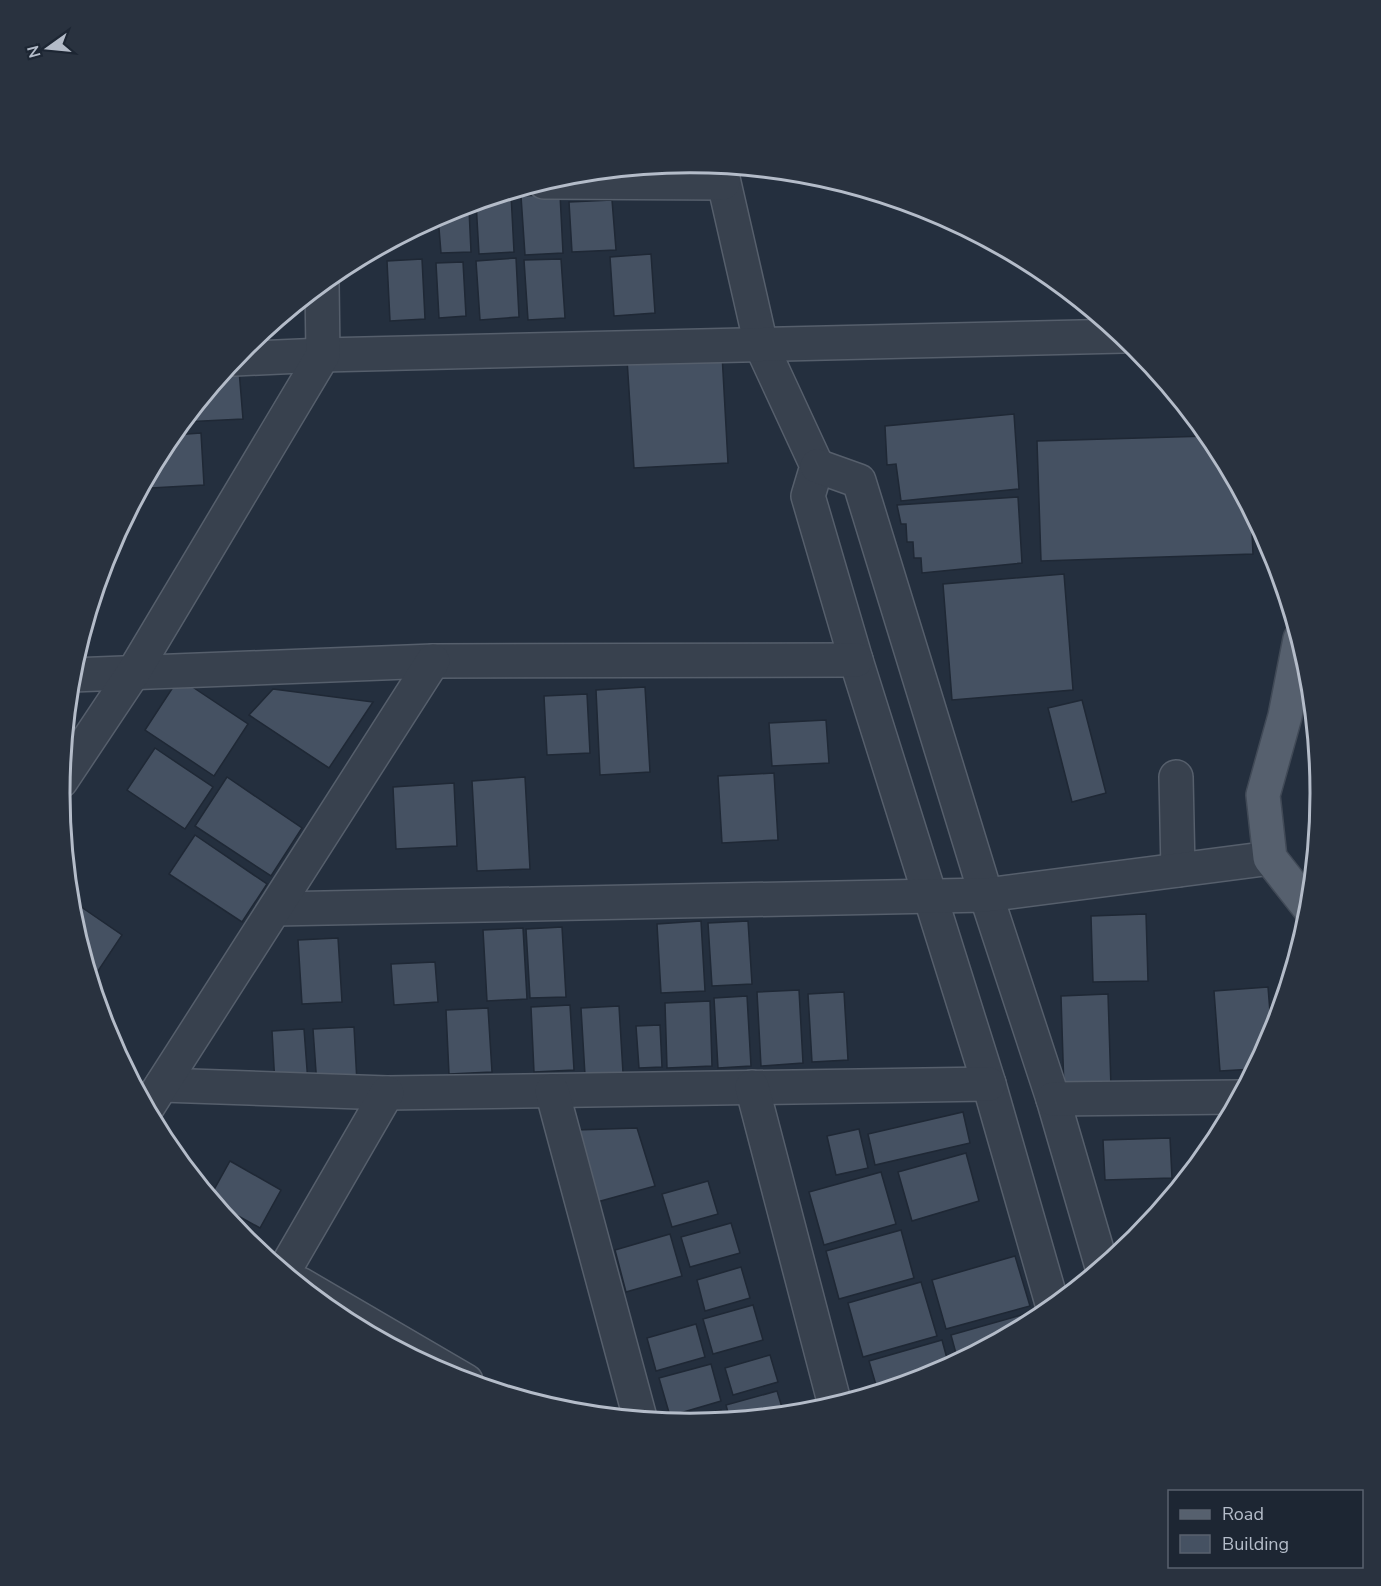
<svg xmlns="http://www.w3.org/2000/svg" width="1381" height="1586" viewBox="0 0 1381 1586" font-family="'Nunito Sans',sans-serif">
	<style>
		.building { fill: #455162; stroke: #1f2835; stroke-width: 1.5 }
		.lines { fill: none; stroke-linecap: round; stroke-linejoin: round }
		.minor-casing { stroke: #565f6c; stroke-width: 36 }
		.major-casing { stroke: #414a57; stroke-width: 36 }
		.minor { stroke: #38414e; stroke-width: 33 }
		.major { stroke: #56606e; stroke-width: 33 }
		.rim { fill: none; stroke: #b4bcc9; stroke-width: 3 }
	</style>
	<rect width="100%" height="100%" fill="#242f3e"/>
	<g class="building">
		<polygon points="502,194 511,194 514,252 479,254 476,202"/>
		<polygon points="560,194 563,253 525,255 521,196"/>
		<polygon points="612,200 616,250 572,252 569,202"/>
		<polygon points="469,209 471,252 441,253 438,216 450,210"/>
		<polygon points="651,254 655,313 614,316 610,257"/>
		<polygon points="516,258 519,317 480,320 476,261"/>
		<polygon points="422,259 425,319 390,321 387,261"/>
		<polygon points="561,259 565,318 528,320 524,260"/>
		<polygon points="463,262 466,316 439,318 436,263"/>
		<polygon points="722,354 728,463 634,468 627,359"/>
		<polygon points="239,370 243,419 183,422 226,371"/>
		<polygon points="1014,414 1019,489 901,501 896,464 887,465 885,426"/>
		<polygon points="201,433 204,485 151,488 150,473 173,435"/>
		<polygon points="1209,436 1215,443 1251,511 1253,554 1041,561 1037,441"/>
		<polygon points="1018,497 1022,563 922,573 921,558 914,558 913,542 907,542 906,524 901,524 897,505"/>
		<polygon points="1064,574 1073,690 952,700 943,584"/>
		<polygon points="179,678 248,724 214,776 145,730"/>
		<polygon points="645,687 650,772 600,775 596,690"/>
		<polygon points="273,689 373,702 329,768 249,715"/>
		<polygon points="587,694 590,753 547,755 544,696"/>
		<polygon points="1082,700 1106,793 1072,802 1048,708"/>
		<polygon points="826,720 829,763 772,766 769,723"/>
		<polygon points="155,748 213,787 185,829 127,790"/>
		<polygon points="774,773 778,840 722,843 718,776"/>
		<polygon points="227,777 302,828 271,876 195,826"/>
		<polygon points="525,777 530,869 477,871 472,781"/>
		<polygon points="454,783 457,846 396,849 393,787"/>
		<polygon points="195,835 267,884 242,922 169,874"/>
		<polygon points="71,900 122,935 94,977 90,974 72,916"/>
		<polygon points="1146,914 1148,981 1093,982 1091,916"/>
		<polygon points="701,921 705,991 661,993 657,924"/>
		<polygon points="748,921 752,984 712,986 708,923"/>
		<polygon points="562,927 566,997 530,998 526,929"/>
		<polygon points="523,928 527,999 487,1001 483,930"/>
		<polygon points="338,938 342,1002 302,1004 298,940"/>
		<polygon points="435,962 438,1002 394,1005 391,964"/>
		<polygon points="1268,987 1272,1037 1254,1069 1220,1071 1214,991"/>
		<polygon points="799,990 803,1063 761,1066 757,992"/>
		<polygon points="844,992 848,1060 812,1062 808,994"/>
		<polygon points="1108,994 1111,1088 1064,1090 1061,996"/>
		<polygon points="747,996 751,1066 718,1068 714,998"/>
		<polygon points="710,1001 712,1066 667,1068 665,1003"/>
		<polygon points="570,1005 574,1070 534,1072 531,1007"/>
		<polygon points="619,1006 623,1073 585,1075 581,1008"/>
		<polygon points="488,1008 492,1072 449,1074 446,1010"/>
		<polygon points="660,1025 662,1067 639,1068 636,1026"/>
		<polygon points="354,1027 357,1083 317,1086 313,1029"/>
		<polygon points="304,1029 308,1083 275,1085 272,1031"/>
		<polygon points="963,1112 970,1143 875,1165 868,1134"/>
		<polygon points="637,1128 655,1186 597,1202 576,1130"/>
		<polygon points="859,1129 868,1168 836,1175 827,1136"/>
		<polygon points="1170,1138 1172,1178 1105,1180 1103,1140"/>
		<polygon points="966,1153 979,1201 912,1221 898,1172"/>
		<polygon points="230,1161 281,1190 260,1228 215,1203 210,1197"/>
		<polygon points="881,1172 896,1224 824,1245 809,1192"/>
		<polygon points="708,1181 718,1214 672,1227 662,1194"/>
		<polygon points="731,1223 740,1253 690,1267 681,1237"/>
		<polygon points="901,1230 914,1278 839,1299 826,1251"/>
		<polygon points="670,1234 682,1276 626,1292 615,1250"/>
		<polygon points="1015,1256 1030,1306 946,1329 932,1280"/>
		<polygon points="741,1267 750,1298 705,1311 697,1280"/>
		<polygon points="921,1282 937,1336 863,1357 848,1303"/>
		<polygon points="753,1305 763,1340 713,1354 703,1319"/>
		<polygon points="1032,1312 1035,1320 958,1361 951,1335"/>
		<polygon points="696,1324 705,1357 656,1371 647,1338"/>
		<polygon points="942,1340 949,1366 931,1376 878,1392 869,1361"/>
		<polygon points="770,1355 778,1382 733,1395 725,1368"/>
		<polygon points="711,1364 721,1401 670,1416 659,1378"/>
		<polygon points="777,1391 784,1414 730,1420 726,1405"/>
		<polygon points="721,1410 724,1420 690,1423 679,1422"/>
	</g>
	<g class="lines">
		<defs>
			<g id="minor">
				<polyline points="720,165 761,345 817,466 808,496 856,660 989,1084 1053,1307"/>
				<polyline points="544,182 723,183"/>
				<polyline points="235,359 323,355 1123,336"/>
				<polyline points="817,466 859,481 986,895 1053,1099 1102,1267"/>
				<polyline points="72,675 433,661 856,660"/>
				<polyline points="1176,777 1178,870"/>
				<polyline points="61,781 133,673 323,355 322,284"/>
				<polyline points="275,909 986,895 1270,858"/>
				<polyline points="162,1085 387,1093 989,1084"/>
				<polyline points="752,1087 835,1405"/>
				<polyline points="552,1091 640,1418"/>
				<polyline points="1053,1099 1239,1097"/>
				<polyline points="147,1108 433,661"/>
				<polyline points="284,1271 387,1093"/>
				<polyline points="300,1284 466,1381"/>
			</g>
			<polyline id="major" points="1300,639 1285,716 1263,795 1270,858 1310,909"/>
		</defs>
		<use href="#minor" class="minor-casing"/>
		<use href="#major" class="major-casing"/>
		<use href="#minor" class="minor"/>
		<use href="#major" class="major"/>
	</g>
	<path d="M0 0H1381V1586H0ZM70 793a620 620 0 1 1 1240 0a620 620 0 1 1-1240 0Z" fill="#29323f" fill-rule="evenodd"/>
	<path class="rim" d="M70 793a620 620 0 1 1 1240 0a620 620 0 1 1-1240 0Z"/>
	<rect x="1168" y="1490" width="195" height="78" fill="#1d2633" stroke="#59626f" stroke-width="1.5"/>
	<rect x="1180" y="1510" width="30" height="9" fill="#56606e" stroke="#59626f" stroke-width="1.5"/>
	<text x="1222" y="1520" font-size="18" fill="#b4bcc9">Road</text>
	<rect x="1180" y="1535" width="30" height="18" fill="#455162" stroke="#59626f" stroke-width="1.5"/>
	<text x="1222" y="1550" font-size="18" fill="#b4bcc9">Building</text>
	<g transform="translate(48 48) rotate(255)" stroke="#1d2633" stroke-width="4.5" paint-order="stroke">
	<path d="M0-4.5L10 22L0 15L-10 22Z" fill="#b4bcc9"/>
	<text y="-9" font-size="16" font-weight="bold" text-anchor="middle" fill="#b4bcc9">N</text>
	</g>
</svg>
